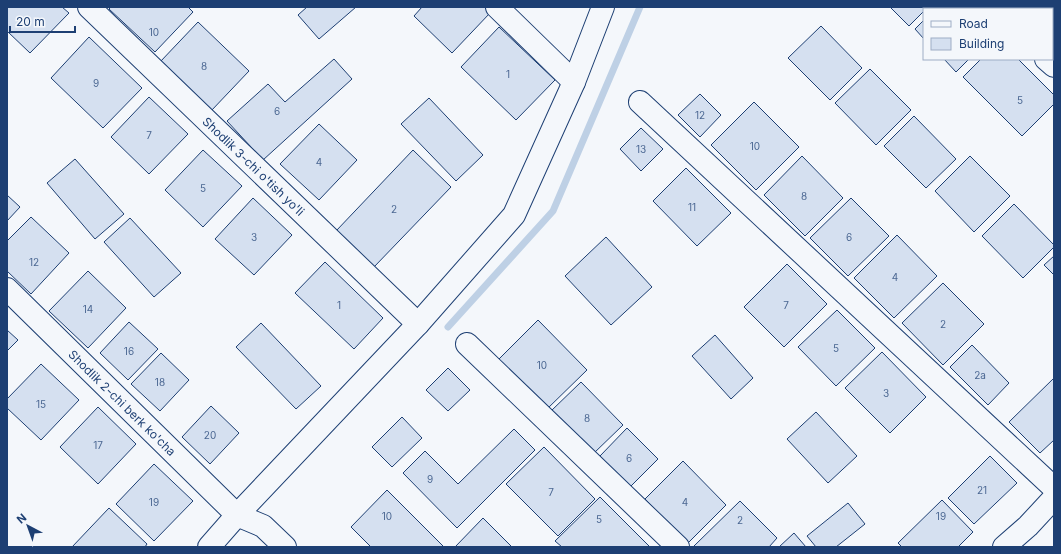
<svg xmlns="http://www.w3.org/2000/svg" width="1061" height="554" viewBox="0 0 1061 554" font-family="Inter,sans-serif">
	<style>
		.lines { fill: none; stroke-linecap: round; stroke-linejoin: round }
		.stream { stroke: #bed0e5; stroke-width: 7 }
		.building { fill: #d5e0f0; stroke: #1d3f73 }
		.minor-casing { stroke: #1d3f73; stroke-width: 24 }
		.minor { stroke: #f4f7fb; stroke-width: 22 }
		.labels { text-anchor: middle; dominant-baseline: central; stroke-width: 3; stroke-linejoin: round; paint-order: stroke }
		.number-label { font-size: 10px; fill: #4b6792 }
		.street-label { font-size: 12px; fill: #1d3f73; stroke: #f4f7fb }
	</style>
	<rect width="100%" height="100%" fill="#f4f7fb"/>
	<g class="lines">
		<polyline class="stream" points="448,327 553,211 640,7"/>
	</g>
	<g class="building">
		<polygon points="7,7 62,7 69,13 30,53 7,31"/>
		<polygon points="111,7 188,7 193,12 155,52 109,9"/>
		<polygon points="307,7 356,7 319,39 298,15"/>
		<polygon points="422,7 484,7 490,13 452,53 414,16"/>
		<polygon points="890,7 928,7 924,9 924,11 909,26"/>
		<polygon points="938,7 960,7 962,9 936,9"/>
		<polygon points="1021,7 1054,7 1054,49 1052,48 1052,9 1019,9"/>
		<polygon points="924,20 924,39 915,29"/>
		<polygon points="198,22 249,71 211,111 160,62"/>
		<polygon points="821,26 862,68 830,100 788,58"/>
		<polygon points="499,27 555,80 516,120 461,67"/>
		<polygon points="89,37 142,88 103,128 51,78"/>
		<polygon points="334,59 352,79 263,160 227,121 268,84 285,102"/>
		<polygon points="944,59 969,59 956,72"/>
		<polygon points="981,59 1018,59 1054,95 1054,104 1022,136 963,77"/>
		<polygon points="870,69 911,110 876,145 835,103"/>
		<polygon points="700,94 721,115 700,137 678,115"/>
		<polygon points="149,97 188,134 149,174 111,137"/>
		<polygon points="429,98 483,155 456,181 401,124"/>
		<polygon points="754,102 799,147 756,190 711,145"/>
		<polygon points="914,116 956,159 926,188 884,146"/>
		<polygon points="319,124 357,160 319,200 280,164"/>
		<polygon points="641,128 663,149 641,171 620,149"/>
		<polygon points="203,150 242,186 203,227 165,190"/>
		<polygon points="413,150 451,187 374,267 336,231"/>
		<polygon points="802,156 843,198 805,236 764,195"/>
		<polygon points="970,156 1010,196 974,232 935,191"/>
		<polygon points="75,159 124,214 95,239 47,183"/>
		<polygon points="686,168 731,213 697,246 653,201"/>
		<polygon points="7,195 20,207 7,221"/>
		<polygon points="253,198 292,235 254,275 215,239"/>
		<polygon points="851,198 889,236 848,276 810,238"/>
		<polygon points="1014,204 1054,245 1054,247 1023,278 982,236"/>
		<polygon points="31,217 69,253 31,294 7,271 7,241"/>
		<polygon points="130,218 181,273 154,297 104,242"/>
		<polygon points="897,235 937,276 894,318 854,278"/>
		<polygon points="606,237 652,287 611,325 565,276"/>
		<polygon points="1054,256 1054,275 1044,265"/>
		<polygon points="325,262 383,318 354,349 295,293"/>
		<polygon points="787,264 827,304 784,347 744,307"/>
		<polygon points="88,271 126,308 88,348 49,311"/>
		<polygon points="943,283 984,324 943,365 902,323"/>
		<polygon points="837,310 875,348 836,386 798,347"/>
		<polygon points="538,320 587,370 546,410 497,361"/>
		<polygon points="129,322 158,349 128,380 100,353"/>
		<polygon points="261,323 321,386 296,409 236,347"/>
		<polygon points="7,330 18,340 7,351"/>
		<polygon points="715,335 753,378 731,399 692,356"/>
		<polygon points="972,345 1009,383 988,405 950,367"/>
		<polygon points="882,352 926,397 890,433 845,388"/>
		<polygon points="161,353 189,380 160,411 131,384"/>
		<polygon points="41,364 79,400 41,440 7,408 7,399"/>
		<polygon points="448,368 470,390 448,411 426,390"/>
		<polygon points="1054,378 1054,440 1040,453 1009,422"/>
		<polygon points="581,382 623,425 593,454 551,411"/>
		<polygon points="211,406 239,433 210,464 182,437"/>
		<polygon points="98,407 136,444 98,484 60,447"/>
		<polygon points="816,412 857,456 828,483 787,439"/>
		<polygon points="402,417 422,438 392,467 372,447"/>
		<polygon points="627,428 658,459 630,487 600,456"/>
		<polygon points="514,429 535,450 457,528 403,473 425,451 458,484"/>
		<polygon points="544,447 595,499 558,536 506,484"/>
		<polygon points="990,456 1017,483 974,524 948,498"/>
		<polygon points="683,461 726,505 688,543 645,499"/>
		<polygon points="154,464 193,501 154,541 116,504"/>
		<polygon points="387,490 444,547 371,547 351,527"/>
		<polygon points="600,497 649,546 648,547 562,547 555,541"/>
		<polygon points="942,500 973,532 958,547 902,547 898,543"/>
		<polygon points="740,501 777,538 769,547 696,547 694,546"/>
		<polygon points="848,503 865,524 836,547 816,547 807,536"/>
		<polygon points="109,508 147,544 145,547 72,547"/>
		<polygon points="483,518 512,547 455,547"/>
		<polygon points="794,533 806,547 779,547"/>
	</g>
	<g class="lines">
		<defs>
			<g id="minor">
				<path id="s1" d="M 89,7 L 418,324"/>
				<polyline points="497,7 574,82"/>
				<polyline points="989,7 991,9"/>
				<polyline points="1046,59 1054,66"/>
				<polyline points="640,102 1054,488"/>
				<path id="s2" d="M 7,289 L 237,515 L 263,526 L 285,547"/>
				<polyline points="467,344 678,547"/>
				<polyline points="209,547 237,515 418,324 514,215 574,82 603,7"/>
				<polyline points="1004,547 1028,526 1054,498"/>
			</g>
		</defs>
		<use href="#minor" class="minor-casing"/>
		<use href="#minor" class="minor"/>
	</g>
	<g class="labels">
		<g class="number-label">
			<text x="154" y="32">10</text>
			<text x="204" y="66">8</text>
			<text x="508" y="74">1</text>
			<text x="96" y="83">9</text>
			<text x="1020" y="100">5</text>
			<text x="277" y="111">6</text>
			<text x="700" y="115">12</text>
			<text x="149" y="135">7</text>
			<text x="755" y="146">10</text>
			<text x="641" y="149">13</text>
			<text x="319" y="162">4</text>
			<text x="203" y="188">5</text>
			<text x="804" y="196">8</text>
			<text x="692" y="207">11</text>
			<text x="394" y="209">2</text>
			<text x="254" y="237">3</text>
			<text x="849" y="237">6</text>
			<text x="34" y="262">12</text>
			<text x="895" y="277">4</text>
			<text x="339" y="305">1</text>
			<text x="786" y="305">7</text>
			<text x="88" y="309">14</text>
			<text x="943" y="324">2</text>
			<text x="836" y="348">5</text>
			<text x="129" y="351">16</text>
			<text x="542" y="365">10</text>
			<text x="980" y="375">2a</text>
			<text x="160" y="382">18</text>
			<text x="886" y="393">3</text>
			<text x="41" y="404">15</text>
			<text x="587" y="418">8</text>
			<text x="210" y="435">20</text>
			<text x="98" y="445">17</text>
			<text x="629" y="458">6</text>
			<text x="430" y="479">9</text>
			<text x="982" y="490">21</text>
			<text x="551" y="492">7</text>
			<text x="154" y="502">19</text>
			<text x="685" y="502">4</text>
			<text x="387" y="516">10</text>
			<text x="941" y="516">19</text>
			<text x="599" y="519">5</text>
			<text x="740" y="520">2</text>
		</g>
		<g class="street-label">
			<text stroke="none"><textPath href="#s1" startOffset="229">Shodlik 3-chi o'tish yo'li</textPath></text>
			<text stroke="none"><textPath href="#s2" startOffset="162">Shodlik 2-chi berk ko'cha</textPath></text>
		</g>
	</g>
	<rect width="1061" height="554" fill="none" stroke="#1d3f73" stroke-width="16"/>
	<rect x="923" y="8" width="130" height="52" fill="#f4f7fb" stroke="#9eadc5"/>
	<rect x="931" y="21" width="20" height="6" fill="#f4f7fb" stroke="#9eadc5"/>
	<text x="959" y="28" font-size="12" fill="#1d3f73">Road</text>
	<rect x="931" y="38" width="20" height="12" fill="#d5e0f0" stroke="#9eadc5"/>
	<text x="959" y="48" font-size="12" fill="#1d3f73">Building</text>
	<g transform="translate(28 526) rotate(319)" stroke="#f4f7fb" stroke-width="3" paint-order="stroke">
	<path d="M0-3L7 15L0 10L-7 15Z" fill="#1d3f73"/>
	<text y="-6" font-size="11" font-weight="bold" text-anchor="middle" fill="#1d3f73">N</text>
	</g>
	<path d="M10 26v6h65v-6" fill="none" stroke="#1d3f73" stroke-width="2"/>
	<text x="16" y="26" font-size="12" fill="#1d3f73" stroke="#f4f7fb" stroke-width="3" paint-order="stroke">20 m</text>
</svg>
